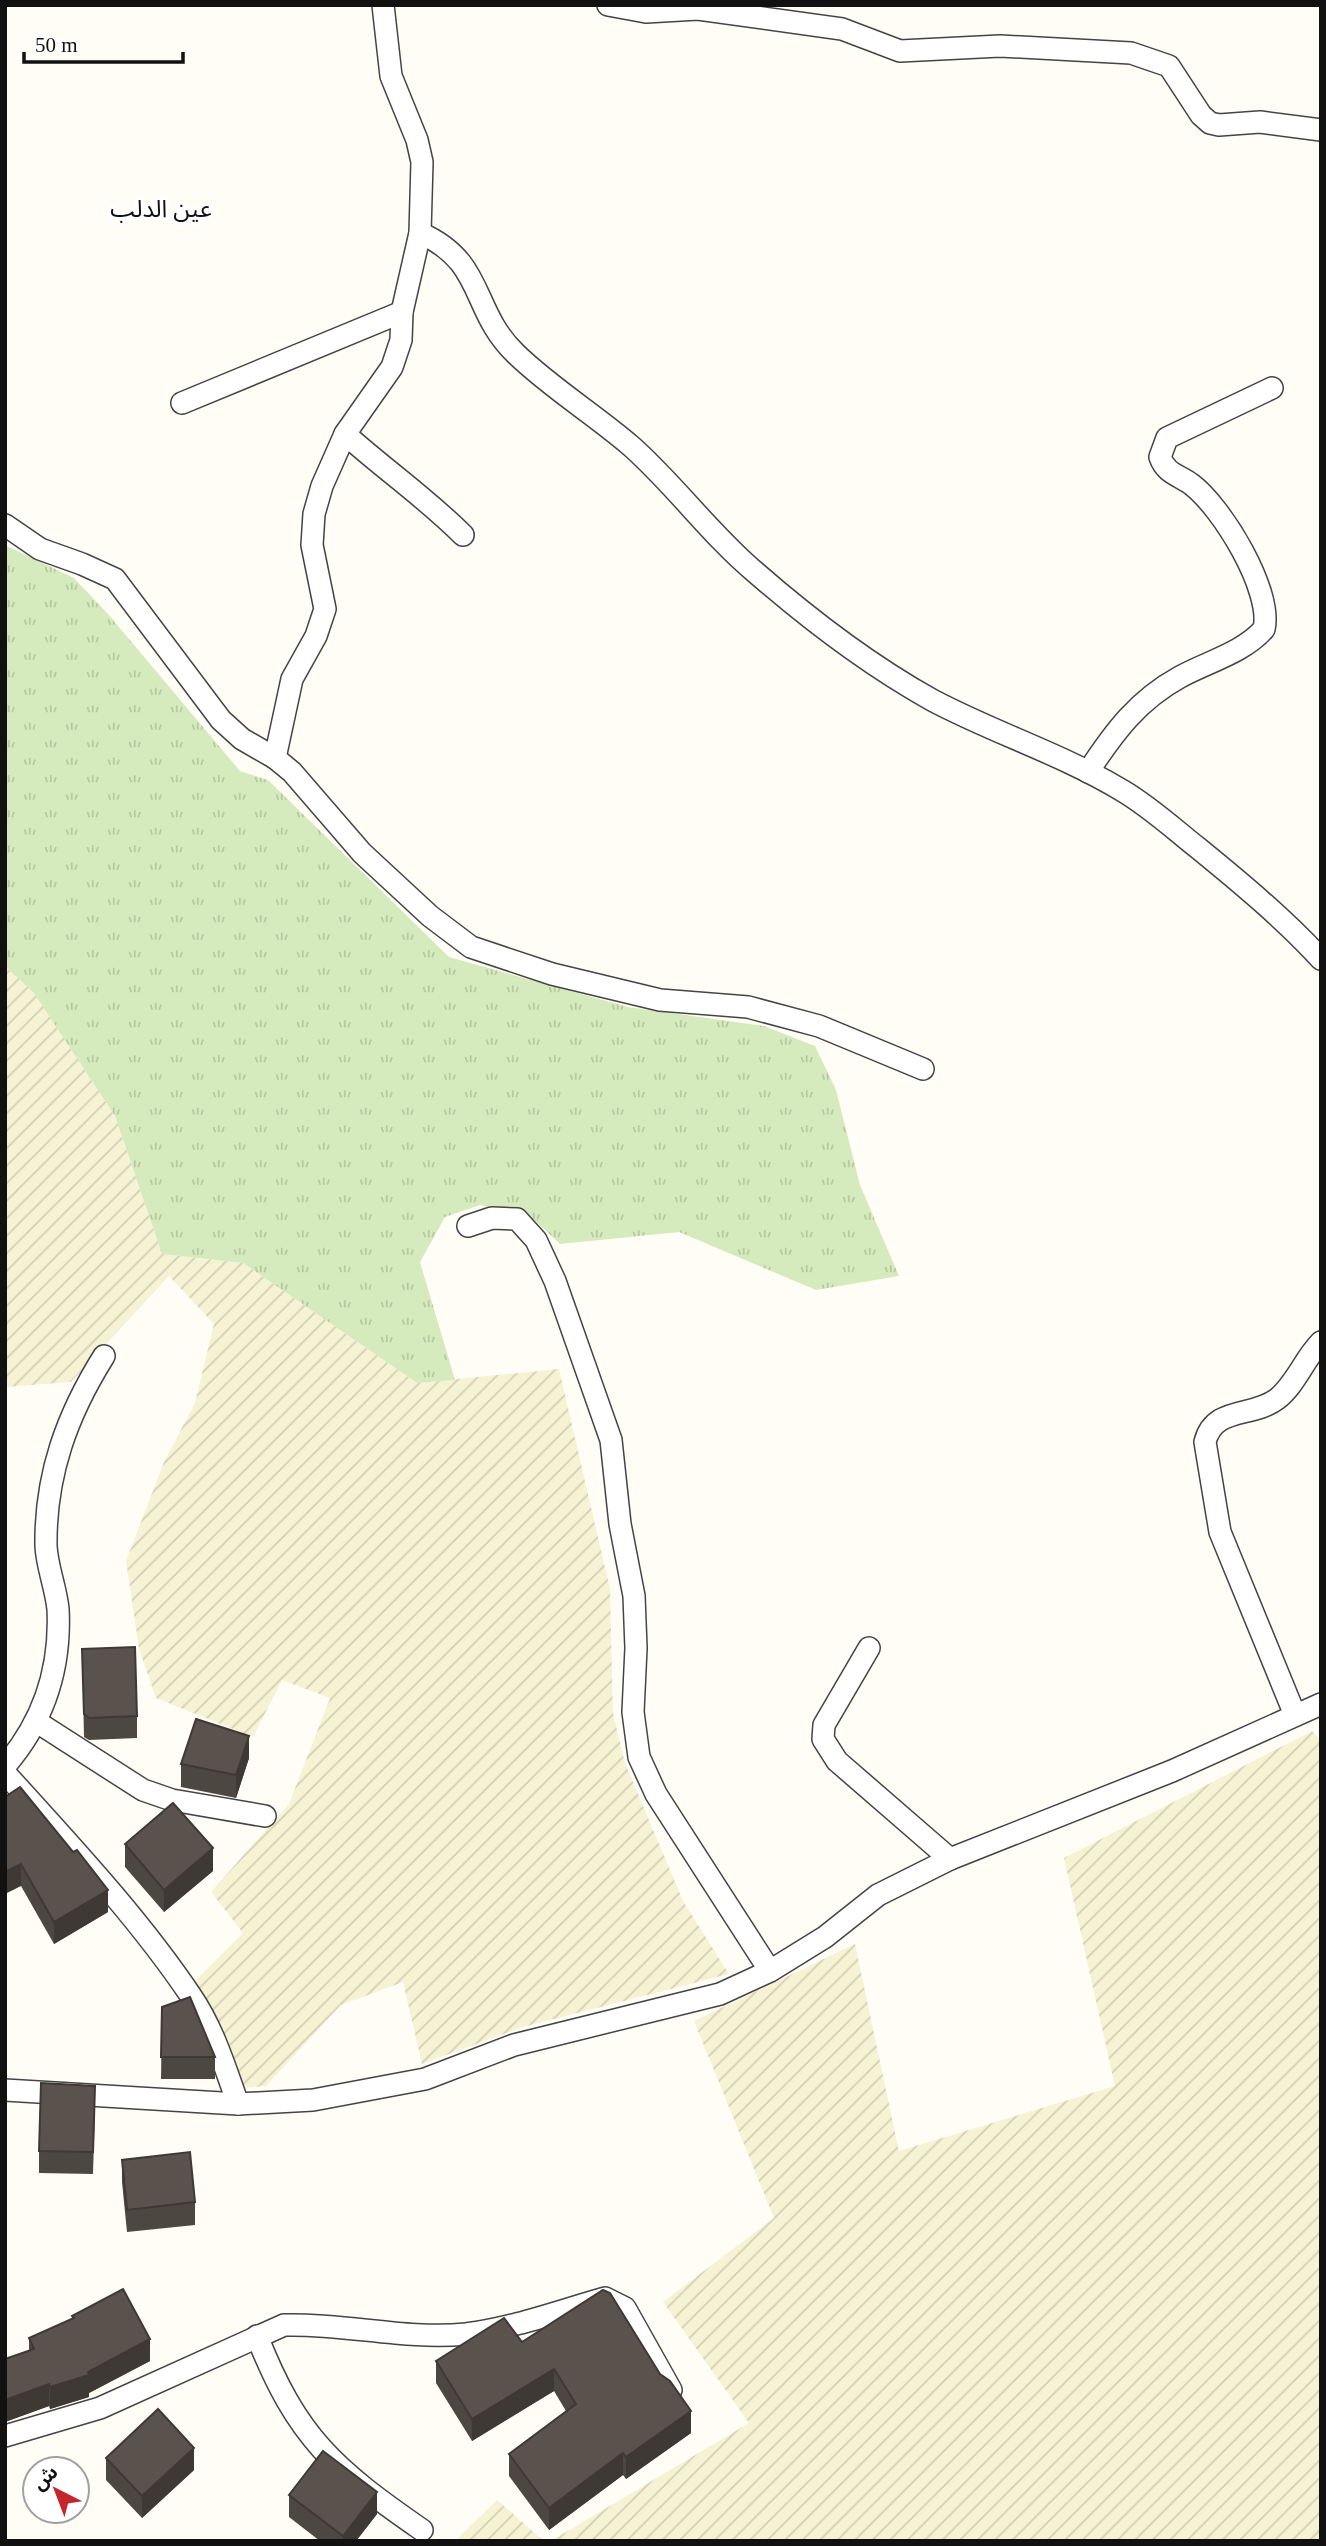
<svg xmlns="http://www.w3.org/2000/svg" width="1326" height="2546" viewBox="0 0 1326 2546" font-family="'Times New Roman','Noto Sans Arabic',serif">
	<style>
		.farmland { fill: url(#farmland-furrows) }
		.grass { fill: url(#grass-tufts) }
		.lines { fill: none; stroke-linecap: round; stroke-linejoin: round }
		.street-casing { stroke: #444; stroke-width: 24 }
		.street { stroke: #fff; stroke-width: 21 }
		.wall { fill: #4d4742 }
		.shaded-wall { fill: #3f3936 }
		.building { fill: #5a524d; stroke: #3f3936; stroke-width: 2 }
		.labels { text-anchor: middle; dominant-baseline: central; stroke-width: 7; stroke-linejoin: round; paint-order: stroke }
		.quarter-label { font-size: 24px; fill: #111; stroke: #fff }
	</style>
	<defs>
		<pattern id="farmland-furrows" width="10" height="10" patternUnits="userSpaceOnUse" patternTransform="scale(1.75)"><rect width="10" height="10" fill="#f6f3d4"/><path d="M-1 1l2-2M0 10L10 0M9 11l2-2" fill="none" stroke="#d2cfb5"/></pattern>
		<pattern id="grass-tufts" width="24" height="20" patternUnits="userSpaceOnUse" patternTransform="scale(1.75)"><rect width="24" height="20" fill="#d5ebbd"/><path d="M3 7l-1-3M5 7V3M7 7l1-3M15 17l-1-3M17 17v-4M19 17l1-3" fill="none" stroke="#b6c8a1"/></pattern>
	</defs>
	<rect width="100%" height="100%" fill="#fffdf5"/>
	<g class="farmland">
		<polygon points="5,966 34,992 115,1116 162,1254 243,1263 417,1383 559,1369 610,1589 613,1713 625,1763 683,1901 729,1974 523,2027 422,2064 403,1982 341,2005 266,2086 244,2088 228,2040 194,1982 243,1933 211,1892 289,1804 330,1698 282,1680 253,1737 156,1698 139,1649 126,1561 164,1462 195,1403 214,1324 169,1276 71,1382 5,1387"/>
		<polygon points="1312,1731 1321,1740 1321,2541 551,2541 749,2423 663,2302 774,2218 694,2021 855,1944 899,2151 1115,2086 1064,1858"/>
		<polygon points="497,2500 544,2541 455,2541"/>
	</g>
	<polygon class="grass" points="5,545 74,578 108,614 240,771 268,780 449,957 628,1007 764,1026 815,1046 836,1090 860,1185 899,1276 816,1290 679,1232 560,1244 528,1214 480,1205 445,1217 420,1262 455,1380 417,1383 243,1263 162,1254 115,1116 34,993 5,966"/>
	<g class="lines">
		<defs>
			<g id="street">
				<polyline points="608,5 646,12 698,9 842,29 900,51 1000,46 1131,53 1169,66 1201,115 1210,123 1219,125 1260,122 1321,130"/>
				<path d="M 420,233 C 486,262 470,310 516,354 C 551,388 594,414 631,446 C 675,485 710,534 755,572 C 809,619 869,665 932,700 C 994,733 1062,754 1123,791 C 1150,807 1174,829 1198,848 C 1241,883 1283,918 1321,959"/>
				<polyline points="182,403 402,312"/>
				<path d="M 345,434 C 384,469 426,498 463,535"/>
				<polyline points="5,525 40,549 82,564 115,579 221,720 242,739 275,758 292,679 316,636 325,609 312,545 314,514 322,486 345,434 392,367 401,340 402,312 420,233 422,162 417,140 391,76 383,5"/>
				<polyline points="275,758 292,772 362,853 430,916 471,947 552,974 660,1000 748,1007 819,1026 923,1069"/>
				<path d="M 1088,772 C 1114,732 1138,700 1180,677 C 1207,662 1243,653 1264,629 C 1273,591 1222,507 1191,484 C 1179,475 1166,474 1160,457 L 1167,438 L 1272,388"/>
				<polyline points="468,1226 492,1218 517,1219 536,1240 555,1281 611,1440 620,1524 634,1596 636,1648 633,1712 639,1757 656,1794 770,1971"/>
				<polyline points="869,1648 824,1725 823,1739 837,1761 950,1859"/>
				<path d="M 1295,1715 L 1220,1532 L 1205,1442 C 1214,1406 1252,1418 1277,1399 C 1296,1384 1304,1359 1321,1342"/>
				<polyline points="37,1722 143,1790 172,1800 265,1816"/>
				<path d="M 5,1766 C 44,1721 61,1668 58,1609 C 56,1588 47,1567 46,1546 C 45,1475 67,1415 104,1356"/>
				<path d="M 5,1773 C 70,1845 137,1916 191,1996 C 213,2028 225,2067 238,2104"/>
				<polyline points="5,2090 238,2104 313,2100 425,2079 514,2045 720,1994 770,1971 825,1937 878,1895 950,1859 1172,1771 1321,1704"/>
				<path d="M 257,2336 C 297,2438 334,2469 422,2530"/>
				<path d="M 5,2436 L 100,2408 L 284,2325 C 345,2323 405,2340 466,2334 C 514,2328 559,2311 605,2298 L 625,2308 L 671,2390"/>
			</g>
		</defs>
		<use href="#street" class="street-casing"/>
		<use href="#street" class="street"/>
	</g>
	<g class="wall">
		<polygon points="82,1649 137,1716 137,1738 89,1740 84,1737"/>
		<polygon points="249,1758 236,1798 181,1787 181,1764"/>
		<polygon points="5,1797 108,1912 54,1944 21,1886"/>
		<polygon points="125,1844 213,1871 164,1912 125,1867"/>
		<polygon points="162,2007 215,2057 215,2079 161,2079"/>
		<polygon points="95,2109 93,2174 39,2173 39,2151"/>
		<polygon points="122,2160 195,2202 195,2225 127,2232 122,2182"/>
		<polygon points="72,2316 150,2361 89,2393 89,2397 50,2409 49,2406 5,2422 5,2359 29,2351 29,2338 72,2319"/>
		<polygon points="522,2342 691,2433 626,2479 623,2475 549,2530 509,2476 509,2454 566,2411 554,2391 472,2441 436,2383 436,2361"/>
		<polygon points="106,2458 194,2470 142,2518 106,2480"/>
		<polygon points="289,2495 377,2514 356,2541 320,2541 289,2517"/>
	</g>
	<g class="shaded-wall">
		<polygon points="249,1736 249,1758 236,1798 236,1775"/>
		<polygon points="213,1848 213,1871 164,1912 164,1890"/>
		<polygon points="21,1864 21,1886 5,1894 5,1872"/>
		<polygon points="108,1890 108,1912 54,1944 54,1922"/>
		<polygon points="150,2339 150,2361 89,2393 89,2397 50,2409 50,2387 88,2372"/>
		<polygon points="554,2369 554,2391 472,2441 472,2419"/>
		<polygon points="49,2384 49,2406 5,2422 5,2400"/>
		<polygon points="691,2411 691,2433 626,2479 626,2457"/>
		<polygon points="194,2448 194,2470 142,2518 142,2496"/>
		<polygon points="623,2453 623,2475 549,2530 549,2508"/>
		<polygon points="377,2492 377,2514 356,2541 343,2541 343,2536"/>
	</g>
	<g class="building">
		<polygon points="135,1647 137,1716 89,1718 84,1714 82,1649"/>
		<polygon points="196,1719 249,1736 236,1775 181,1764"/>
		<polygon points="20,1787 73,1852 77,1850 108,1890 54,1922 21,1864 5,1872 5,1797"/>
		<polygon points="173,1803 213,1848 164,1890 125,1844"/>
		<polygon points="190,1997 215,2057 161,2057 162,2007"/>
		<polygon points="41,2083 95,2086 93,2152 39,2151"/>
		<polygon points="190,2152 195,2202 127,2210 122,2160"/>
		<polygon points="123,2289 150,2339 88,2372 89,2375 50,2387 49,2384 5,2400 5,2359 34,2349 29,2338 74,2318 72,2316"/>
		<polygon points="603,2290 610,2293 660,2374 670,2381 691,2411 626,2457 623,2453 549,2508 509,2454 576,2404 554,2369 472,2419 436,2361 504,2318 522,2342"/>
		<polygon points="158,2409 194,2448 142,2496 106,2458"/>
		<polygon points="323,2451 377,2492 343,2536 289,2495"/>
	</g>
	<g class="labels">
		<g class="quarter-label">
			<text x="161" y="209">عين الدلب</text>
		</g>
	</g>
	<rect width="1326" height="2546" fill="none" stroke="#111111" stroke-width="14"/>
	<g transform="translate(56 2490) rotate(318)"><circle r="33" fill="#ffffff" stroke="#a0a0a0" stroke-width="2"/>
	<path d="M0-5L12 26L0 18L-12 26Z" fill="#c4262e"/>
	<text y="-10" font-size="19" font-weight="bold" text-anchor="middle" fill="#111111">ش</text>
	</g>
	<path d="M24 52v10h159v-10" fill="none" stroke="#111111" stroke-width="3.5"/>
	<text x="35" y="52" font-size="21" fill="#111111" stroke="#ffffff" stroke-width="5" paint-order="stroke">50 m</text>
</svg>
